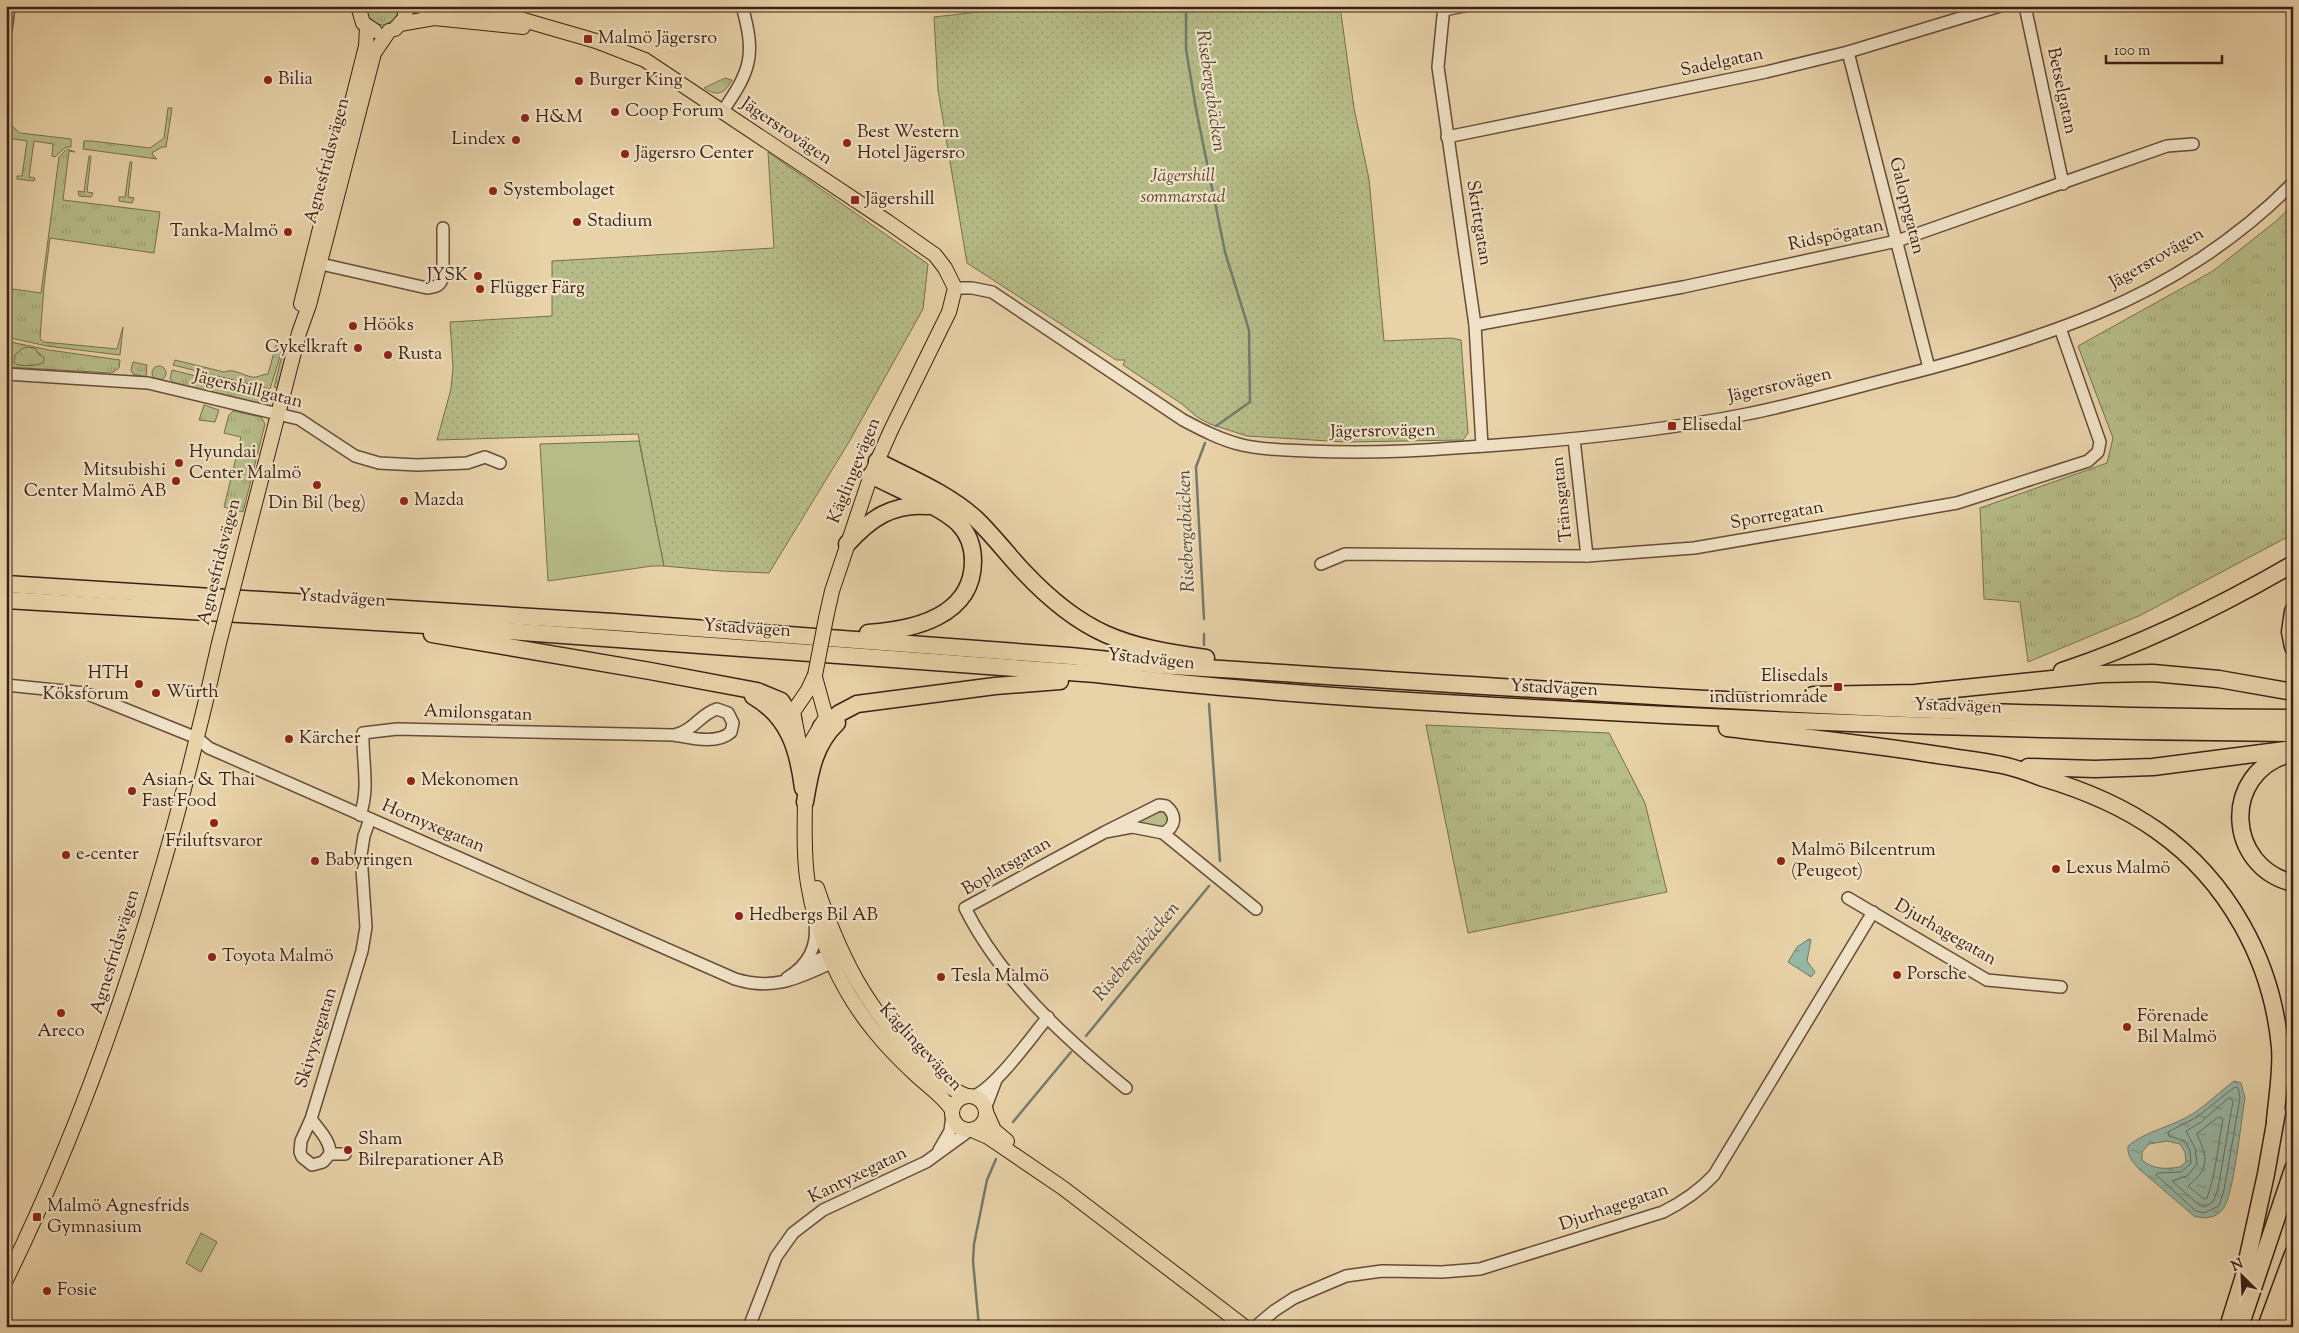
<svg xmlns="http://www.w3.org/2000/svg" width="2299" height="1333" viewBox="0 0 2299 1333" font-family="'Sorts Mill Goudy',serif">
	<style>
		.grass { fill: url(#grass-tufts); stroke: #786e4e; fill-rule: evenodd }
		.forest { fill: url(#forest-crowns); stroke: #786e4e }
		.park { fill: #b6bc88; stroke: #786e4e }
		.garden { fill: url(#garden-dots); stroke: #786e4e }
		.water { fill: url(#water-ripples); stroke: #727b6c; fill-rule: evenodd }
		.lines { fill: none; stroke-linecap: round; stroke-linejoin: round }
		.shore { stroke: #696c5e; stroke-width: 1 }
		.stream { stroke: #727b6c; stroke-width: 2.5 }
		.minor-casing { stroke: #664c39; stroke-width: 14 }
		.major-casing { stroke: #3b2014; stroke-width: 16 }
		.highway-casing { stroke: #3b2014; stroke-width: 19 }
		.minor { stroke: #f0e2c6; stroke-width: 11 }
		.major { stroke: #e8d2a8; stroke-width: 14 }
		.highway { stroke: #e8d2a8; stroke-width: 16 }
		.major-bridge-casing { stroke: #3b2014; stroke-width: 16; stroke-linecap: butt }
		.major-bridge { stroke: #e8d2a8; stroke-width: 14 }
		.poi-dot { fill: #8f2418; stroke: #f0e2c6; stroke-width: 2 }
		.labels { text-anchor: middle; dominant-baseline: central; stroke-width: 4.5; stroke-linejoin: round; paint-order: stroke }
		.poi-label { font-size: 18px; fill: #3b2014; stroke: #f0e2c6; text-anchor: start }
		.street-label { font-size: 18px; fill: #3b2014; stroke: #f0e2c6 }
		.park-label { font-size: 18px; font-style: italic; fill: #5a4731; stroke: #f0e2c6 }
		.water-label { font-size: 19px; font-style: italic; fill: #524639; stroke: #f0e2c6 }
	</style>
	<defs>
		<pattern id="grass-tufts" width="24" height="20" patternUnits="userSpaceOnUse" patternTransform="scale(1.25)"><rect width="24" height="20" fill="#b6bc88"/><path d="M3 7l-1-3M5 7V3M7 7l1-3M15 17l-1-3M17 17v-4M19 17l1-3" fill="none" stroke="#9da174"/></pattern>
		<pattern id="forest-crowns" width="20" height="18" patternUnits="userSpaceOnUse" patternTransform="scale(1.25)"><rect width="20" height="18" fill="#b6bc88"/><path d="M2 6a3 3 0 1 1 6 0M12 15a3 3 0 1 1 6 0" fill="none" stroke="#9da174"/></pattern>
		<pattern id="garden-dots" width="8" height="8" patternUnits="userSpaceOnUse" patternTransform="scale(1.25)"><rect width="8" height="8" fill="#b6bc88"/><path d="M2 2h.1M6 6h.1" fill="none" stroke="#9da174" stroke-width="1.8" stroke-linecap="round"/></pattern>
		<pattern id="water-ripples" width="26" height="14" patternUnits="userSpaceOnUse" patternTransform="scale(1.25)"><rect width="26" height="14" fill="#97b8a7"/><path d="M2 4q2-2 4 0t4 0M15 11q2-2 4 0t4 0" fill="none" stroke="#7c9587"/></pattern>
	</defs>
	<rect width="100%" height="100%" fill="#e8d2a8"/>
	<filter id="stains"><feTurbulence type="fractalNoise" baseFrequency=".004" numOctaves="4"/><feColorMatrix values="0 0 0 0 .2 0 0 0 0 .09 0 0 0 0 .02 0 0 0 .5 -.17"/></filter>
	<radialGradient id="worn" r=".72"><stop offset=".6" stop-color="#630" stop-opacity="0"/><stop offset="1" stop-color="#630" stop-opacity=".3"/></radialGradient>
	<g class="grass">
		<path d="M 366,6 L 400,6 C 395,31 367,31 366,6 Z"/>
		<path d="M 725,78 L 732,80 C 724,94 718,97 704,88 Z"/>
		<polygon points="168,108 172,108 166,147 162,147 153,152 152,154 157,159 83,149 84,141 92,141 150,148 164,138"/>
		<polygon points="6,121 20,133 71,139 71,147 66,147 55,157 52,156 53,144 34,141 29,177 35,178 34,181 17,179 17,176 22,176 27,141 8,138 6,148"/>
		<polygon points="67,149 75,152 69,151 63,200 160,212 154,253 50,238 44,286 40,339 44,342 117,349 123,327 120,355 47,346 6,337 6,288 41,293 59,157"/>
		<polygon points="89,156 91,156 87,192 93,193 91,197 79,196 78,191 84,192"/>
		<polygon points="130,162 132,162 128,197 134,198 132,203 119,201 119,197 125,197"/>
		<polygon points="2293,205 2293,534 2141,615 2028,662 2020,602 1984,599 1980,508 2107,463 2113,438 2078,346 2213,271 2275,222"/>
		<path d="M 6,341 L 49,350 L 120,360 L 119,368 L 112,373 L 6,367 ZM 23,348 L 33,348 L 41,355 L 31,365 L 17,365 L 15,355 Z"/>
		<path d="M 276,345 L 283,347 L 270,389 L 173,365 L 175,360 L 224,372 C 235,368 241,375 252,377 C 258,378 262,374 268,374 Z"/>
		<polygon points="284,347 287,352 277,388 274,387"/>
		<polygon points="133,362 147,365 146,377 133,374 131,370"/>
		<circle cx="159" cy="373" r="7"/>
		<polygon points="172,370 268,394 261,405 174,383 170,379"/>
		<polygon points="204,405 219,410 215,422 199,420"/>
		<polygon points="233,411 261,417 265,424 243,512 224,507 241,437 224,433 229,415"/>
		<polygon points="1426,725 1609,733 1645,803 1667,892 1468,933"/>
	</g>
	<path class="forest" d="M 28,347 L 36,349 L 38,354 L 44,357 L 43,363 C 36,366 21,367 14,363 L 15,355 L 23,348 Z"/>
	<g class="park">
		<polygon points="639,441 664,566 652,566 548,581 540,444"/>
		<polygon points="1159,810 1163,811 1169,816 1168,823 1162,828 1137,821"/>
		<polygon points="201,1233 217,1242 201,1272 186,1263"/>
	</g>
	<g class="garden">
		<polygon points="1031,6 1340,6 1354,108 1369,179 1384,341 1451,338 1461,340 1468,433 1463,440 1345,442 1247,436 1210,424 1197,417 1182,404 1123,365 1125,360 1116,360 967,263 938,90 934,17"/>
		<polygon points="768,152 928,264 923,309 849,442 769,573 720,571 664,566 638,434 437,440 451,389 453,367 450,322 552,316 552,261 774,248"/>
	</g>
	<g class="water">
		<polygon points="1809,939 1811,940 1807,961 1815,972 1811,977 1788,962 1797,947"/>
		<path d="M 2234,1081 L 2241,1083 L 2245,1098 C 2241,1120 2234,1195 2223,1209 C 2215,1219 2204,1219 2194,1216 L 2139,1169 C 2133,1162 2127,1157 2128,1146 C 2147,1130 2173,1127 2194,1113 C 2208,1104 2220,1091 2234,1081 ZM 2167,1141 L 2180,1144 L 2185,1152 L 2186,1162 L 2180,1167 C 2165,1169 2154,1170 2142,1160 L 2142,1152 L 2149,1144 Z"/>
	</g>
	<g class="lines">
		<g class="shore">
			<polygon points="2235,1087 2238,1088 2240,1098 2224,1190 2219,1206 2204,1213 2196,1211 2156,1175 2158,1173 2181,1172 2191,1163 2190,1151 2185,1141 2169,1136 2168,1132 2197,1117"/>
			<polygon points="2229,1098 2233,1101 2218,1189 2213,1202 2204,1207 2199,1205 2172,1181 2187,1176 2197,1164 2195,1148 2186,1131 2201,1122"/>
			<path d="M 2219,1117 L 2223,1119 C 2218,1145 2216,1173 2207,1198 L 2204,1199 L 2188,1186 C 2192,1182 2197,1178 2200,1174 C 2210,1161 2202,1146 2197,1134 Z"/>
		</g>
		<g class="stream">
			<polyline points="1186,6 1186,49 1196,109 1225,252 1249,330 1250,402 1216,426"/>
			<polyline points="1204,619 1196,467 1205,443"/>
			<polyline points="1204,645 1204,634"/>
			<polyline points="1209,704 1220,861"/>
			<polyline points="1086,1036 1209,886"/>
			<polyline points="1013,1122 1071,1052"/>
			<polyline points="979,1327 973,1261 974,1244 987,1180 996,1159"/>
		</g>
		<defs>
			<g id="minor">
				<polyline points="1444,6 1438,67 1475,325 1482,446"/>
				<polyline points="2025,6 2063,184"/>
				<polyline points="1444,10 1464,6"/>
				<polyline points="6,30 9,6"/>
				<polyline points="1848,52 1929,368"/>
				<path d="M 722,112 C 751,70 756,56 742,6"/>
				<polyline points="1447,137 1766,72 1848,52 2000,6"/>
				<path d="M 312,262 L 427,288 C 436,287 441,286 443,276 L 443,228"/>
				<path d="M 955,288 L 972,288 L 992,292 L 1183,420 C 1202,430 1221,440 1242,445 C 1263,450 1285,450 1307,451 C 1356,453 1405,452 1454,448 C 1552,442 1651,433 1747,414 C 1797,404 1846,390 1896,377 C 1964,360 2033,340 2098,313 C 2169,284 2239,238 2293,183"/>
				<polyline points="1475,325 1683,287 1897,241 2167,146 2193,144"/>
				<polyline points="6,374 148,383 299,419 355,456 379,463 417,465 467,463 485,457 500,463"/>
				<polyline points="1574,439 1587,556"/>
				<polyline points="1321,564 1345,554 1587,556 1694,548 1957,503 2088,461 2098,452 2100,442 2060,328"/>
				<path d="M 6,685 L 85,693 L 197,738 L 209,748 L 735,979 C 777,992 802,976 840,959"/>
				<path d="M 360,815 C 370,788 362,761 363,733 L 397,729 L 674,735 C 691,738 717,745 731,732 L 733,723 L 728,713 L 717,709 C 700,714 695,730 674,735"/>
				<path d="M 1105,832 L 1159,805 L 1166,806 C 1177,815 1176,827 1163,833 L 1132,827 L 1105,832 L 965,908 C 1001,980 1064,1037 1126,1088"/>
				<polyline points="1163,833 1256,909"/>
				<polyline points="1848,898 1987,980 2061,987"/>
				<polyline points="803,966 836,952"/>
				<path d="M 787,978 C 807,966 818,947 815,923"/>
				<path d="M 972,1097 C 995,1089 1031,1037 1048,1017"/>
				<polyline points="985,1109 996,1080"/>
				<path d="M 311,1119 C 318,1129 331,1141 330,1154 L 323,1162 L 312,1165 L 302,1157 L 300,1152 L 301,1141 L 311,1119 L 362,951 L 366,927 L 361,855 L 364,836 L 370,819"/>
				<polyline points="939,1150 950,1131 952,1115"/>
				<polyline points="330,1154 345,1154"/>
				<polyline points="749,1327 776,1257 793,1233 823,1210 926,1162 970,1130"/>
				<path d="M 1255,1327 L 1274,1311 L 1294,1298 L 1346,1276 L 1382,1271 L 1442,1272 L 1480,1269 L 1663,1212 C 1683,1202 1699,1191 1714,1175 L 1873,912"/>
			</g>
			<g id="major">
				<polyline points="358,6 363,23 375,31"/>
				<polyline points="419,6 453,8 520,19 596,41 645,60 888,222 935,255 945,268 955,288 949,312 891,430 871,475 832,591 826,618"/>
				<polyline points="400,24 434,18 523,27"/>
				<polyline points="395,29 404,19 407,6"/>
				<polyline points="301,304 366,46 367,27"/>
				<polyline points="237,573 299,333 309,305 374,53 389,31"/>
				<polyline points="800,747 793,712 808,690 815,675"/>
				<polyline points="805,771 810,744 826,717 815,677"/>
				<path d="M 805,793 C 805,823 803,854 808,884 C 816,936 842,992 875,1032 C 887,1047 902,1062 917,1076 C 929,1087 943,1096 952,1110"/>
				<path d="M 817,888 C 840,956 866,1009 919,1060 C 934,1075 947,1088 967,1096"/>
				<circle cx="969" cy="1113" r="17"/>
				<polyline points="986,1112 994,1130 1007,1141"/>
				<polyline points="972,1130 988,1137 1063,1188 1245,1327"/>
				<path d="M 6,1280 C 105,1078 171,862 219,643"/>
			</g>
			<g id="highway">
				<path d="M 877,461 C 910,478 947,493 975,518 C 992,534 1007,554 1023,571 C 1082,634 1123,647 1206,658"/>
				<path d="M 847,544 C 870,519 892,503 928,506"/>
				<path d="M 6,584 L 613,622 L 1070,656 L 1158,665 C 1536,689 1914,717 2293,718"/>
				<path d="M 6,600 L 426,625 L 1096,674 C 1247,692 1400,701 1552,709 C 1799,723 2046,731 2293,733"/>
				<polyline points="2293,611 2290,632 2293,647"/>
				<path d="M 868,633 C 912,630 973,617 973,561 C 973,547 968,533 958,523 C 942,507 893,487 871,475"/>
				<polyline points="432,634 650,671 757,691 781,701 793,719"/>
				<path d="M 2062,671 C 2143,644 2219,607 2293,564"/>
				<polyline points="1813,695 1915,693 2101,674 2153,673 2219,679 2293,692"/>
				<path d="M 753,696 C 789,717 798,749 803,788"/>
				<polyline points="821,727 840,713 857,704 995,686 1060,681"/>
				<path d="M 1727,728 C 1793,736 1859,743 1925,753 C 1950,757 1976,760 2002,765 C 2016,768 2030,773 2043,778 C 2128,803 2197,845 2242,925 C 2263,962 2276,1004 2280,1047 C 2282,1071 2277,1097 2275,1121"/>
				<path d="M 2289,754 C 2221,773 2226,867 2293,883"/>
				<polyline points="2028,767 2095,769 2153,767 2293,749"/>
				<path d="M 805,802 C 810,772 814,745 837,723"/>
				<polyline points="2286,1074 2293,1047"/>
				<polyline points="2228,1327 2243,1279 2266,1174 2277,1112"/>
				<polyline points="2240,1327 2293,1169"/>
				<polyline points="2266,1327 2293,1254"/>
				<polyline points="2277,1327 2293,1293"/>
			</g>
		</defs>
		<use href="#minor" class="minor-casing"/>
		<use href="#major" class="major-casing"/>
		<use href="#highway" class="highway-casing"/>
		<use href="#minor" class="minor"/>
		<use href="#major" class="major"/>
		<use href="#highway" class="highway"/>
		<defs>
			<g id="major-bridge">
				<polyline points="219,643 237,573"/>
				<polyline points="815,675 826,618"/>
			</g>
		</defs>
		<use href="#major-bridge" class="major-bridge-casing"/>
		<use href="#major-bridge" class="major-bridge"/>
	</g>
	<g class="poi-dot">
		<rect x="583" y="34" width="10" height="10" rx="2.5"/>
		<circle cx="268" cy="80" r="5"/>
		<circle cx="579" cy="81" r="5"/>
		<circle cx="615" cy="112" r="5"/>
		<circle cx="525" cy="118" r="5"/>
		<circle cx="516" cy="140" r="5"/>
		<circle cx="847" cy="143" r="5"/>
		<circle cx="625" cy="154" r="5"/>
		<circle cx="493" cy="191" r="5"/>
		<rect x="850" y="195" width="10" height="10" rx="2.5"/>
		<circle cx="577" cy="222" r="5"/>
		<circle cx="288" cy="232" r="5"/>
		<circle cx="478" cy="276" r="5"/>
		<circle cx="480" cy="289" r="5"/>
		<circle cx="353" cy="326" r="5"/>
		<circle cx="358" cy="348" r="5"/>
		<circle cx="388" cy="355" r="5"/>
		<rect x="1667" y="421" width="10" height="10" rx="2.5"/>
		<circle cx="179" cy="463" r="5"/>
		<circle cx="176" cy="481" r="5"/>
		<circle cx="317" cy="485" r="5"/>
		<circle cx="404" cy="501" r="5"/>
		<circle cx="139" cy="684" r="5"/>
		<rect x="1833" y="682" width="10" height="10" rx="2.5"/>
		<circle cx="156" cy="693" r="5"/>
		<circle cx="289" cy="739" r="5"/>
		<circle cx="411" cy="781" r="5"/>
		<circle cx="132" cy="791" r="5"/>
		<circle cx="214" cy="823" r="5"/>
		<circle cx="66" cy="855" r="5"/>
		<circle cx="315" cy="861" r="5"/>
		<circle cx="1781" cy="861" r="5"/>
		<circle cx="2056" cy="869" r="5"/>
		<circle cx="739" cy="916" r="5"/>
		<circle cx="212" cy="957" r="5"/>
		<circle cx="1897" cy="975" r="5"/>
		<circle cx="941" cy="977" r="5"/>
		<circle cx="61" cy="1013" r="5"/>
		<circle cx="2127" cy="1027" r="5"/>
		<circle cx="348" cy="1150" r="5"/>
		<rect x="32" y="1212" width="10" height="10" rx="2.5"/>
		<circle cx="47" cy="1291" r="5"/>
	</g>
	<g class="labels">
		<g class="poi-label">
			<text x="598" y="39">Malmö Jägersro</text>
			<text x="278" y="80">Bilia</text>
			<text x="589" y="81">Burger King</text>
			<text x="625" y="112">Coop Forum</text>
			<text x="535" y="118">H&amp;M</text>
			<text x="857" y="133">Best Western<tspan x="857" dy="21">Hotel Jägersro</tspan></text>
			<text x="506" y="140" text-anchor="end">Lindex</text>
			<text x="635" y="154">Jägersro Center</text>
			<text x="503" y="191">Systembolaget</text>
			<text x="865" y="200">Jägershill</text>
			<text x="587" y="222">Stadium</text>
			<text x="278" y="232" text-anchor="end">Tanka-Malmö</text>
			<text x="468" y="276" text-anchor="end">JYSK</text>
			<text x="490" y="289">Flügger Färg</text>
			<text x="363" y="326">Hööks</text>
			<text x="348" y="348" text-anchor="end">Cykelkraft</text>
			<text x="398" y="355">Rusta</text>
			<text x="1682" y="426">Elisedal</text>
			<text x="189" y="453">Hyundai<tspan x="189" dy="21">Center Malmö</tspan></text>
			<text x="166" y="471" text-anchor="end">Mitsubishi<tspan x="166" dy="21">Center Malmö AB</tspan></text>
			<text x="414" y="501">Mazda</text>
			<text x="317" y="504" text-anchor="middle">Din Bil (beg)</text>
			<text x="129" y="674" text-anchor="end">HTH<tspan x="129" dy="21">Köksforum</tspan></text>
			<text x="1828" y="677" text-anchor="end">Elisedals<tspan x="1828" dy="21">industriområde</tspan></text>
			<text x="166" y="693">Würth</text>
			<text x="299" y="739">Kärcher</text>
			<text x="142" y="781">Asian- &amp; Thai<tspan x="142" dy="21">Fast Food</tspan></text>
			<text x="421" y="781">Mekonomen</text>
			<text x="214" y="842" text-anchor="middle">Friluftsvaror</text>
			<text x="1791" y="851">Malmö Bilcentrum<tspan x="1791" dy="21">(Peugeot)</tspan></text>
			<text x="76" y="855">e-center</text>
			<text x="325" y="861">Babyringen</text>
			<text x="2066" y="869">Lexus Malmö</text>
			<text x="749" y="916">Hedbergs Bil AB</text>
			<text x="222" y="957">Toyota Malmö</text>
			<text x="1907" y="975">Porsche</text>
			<text x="951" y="977">Tesla Malmö</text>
			<text x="2137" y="1017">Förenade<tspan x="2137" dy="21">Bil Malmö</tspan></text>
			<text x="61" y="1032" text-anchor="middle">Areco</text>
			<text x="358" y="1140">Sham<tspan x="358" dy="21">Bilreparationer AB</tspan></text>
			<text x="47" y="1207">Malmö Agnesfrids<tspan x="47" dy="21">Gymnasium</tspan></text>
			<text x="57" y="1291">Fosie</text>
		</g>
		<g class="street-label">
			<text transform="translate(1722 63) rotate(-12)">Sadelgatan</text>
			<text transform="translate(2061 91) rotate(78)">Betselgatan</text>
			<text transform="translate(786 132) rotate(34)">Jägersrovägen</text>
			<text transform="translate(328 161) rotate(-75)">Agnesfridsvägen</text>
			<text transform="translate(1906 206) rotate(76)">Galoppgatan</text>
			<text transform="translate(1478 223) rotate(81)">Skrittgatan</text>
			<text transform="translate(1836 236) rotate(-12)">Ridspögatan</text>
			<text transform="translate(2157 259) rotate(-30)">Jägersrovägen</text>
			<text transform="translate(1780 386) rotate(-13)">Jägersrovägen</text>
			<text transform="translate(248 390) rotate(14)">Jägershillgatan</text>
			<text transform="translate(1383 432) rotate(-1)">Jägersrovägen</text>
			<text transform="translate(855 471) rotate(-68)">Käglingevägen</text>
			<text transform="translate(1563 499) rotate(-96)">Tränsgatan</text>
			<text transform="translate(1777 516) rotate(-10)">Sporregatan</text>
			<text transform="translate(220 562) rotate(-76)">Agnesfridsvägen</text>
			<text transform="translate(342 599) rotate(4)">Ystadvägen</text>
			<text transform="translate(747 629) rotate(4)">Ystadvägen</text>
			<text transform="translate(1151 660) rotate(6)">Ystadvägen</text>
			<text transform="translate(1554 689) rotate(3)">Ystadvägen</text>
			<text transform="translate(1958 707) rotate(2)">Ystadvägen</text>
			<text transform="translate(478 714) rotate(2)">Amilonsgatan</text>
			<text transform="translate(433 827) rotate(23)">Hornyxegatan</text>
			<text transform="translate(1007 867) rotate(-30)">Boplatsgatan</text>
			<text transform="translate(1945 933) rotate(30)">Djurhagegatan</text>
			<text transform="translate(116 952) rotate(-73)">Agnesfridsvägen</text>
			<text transform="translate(317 1038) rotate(-73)">Skivyxegatan</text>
			<text transform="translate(920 1048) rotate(47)">Käglingevägen</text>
			<text transform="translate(858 1176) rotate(-26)">Kantyxegatan</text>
			<text transform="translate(1614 1208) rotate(-19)">Djurhagegatan</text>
		</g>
		<g class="park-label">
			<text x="1183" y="177">Jägershill<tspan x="1183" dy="21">sommarstad</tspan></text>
		</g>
		<g class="water-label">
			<text transform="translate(1210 91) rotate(82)">Risebergabäcken</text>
			<text transform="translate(1187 531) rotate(-92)">Risebergabäcken</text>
			<text transform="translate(1137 952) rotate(-50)">Risebergabäcken</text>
		</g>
	</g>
	<rect width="2299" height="1333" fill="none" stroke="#e8d2a8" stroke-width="25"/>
	<rect x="8" y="8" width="2284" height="1318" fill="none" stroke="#3b2014" stroke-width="2.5"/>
	<rect x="12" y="12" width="2274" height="1308" fill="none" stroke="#3b2014"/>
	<g transform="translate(2242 1276) rotate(336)" stroke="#f0e2c6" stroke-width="4" paint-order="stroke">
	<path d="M0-4L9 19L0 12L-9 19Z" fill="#3b2014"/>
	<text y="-8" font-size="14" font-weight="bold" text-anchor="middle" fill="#3b2014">N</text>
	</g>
	<path d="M2106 55v8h116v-8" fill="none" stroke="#3b2014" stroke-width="2.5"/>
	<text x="2114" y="55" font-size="15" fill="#3b2014" stroke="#f0e2c6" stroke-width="4" paint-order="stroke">100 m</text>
	<rect width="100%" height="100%" filter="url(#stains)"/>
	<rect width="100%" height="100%" fill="url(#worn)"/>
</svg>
